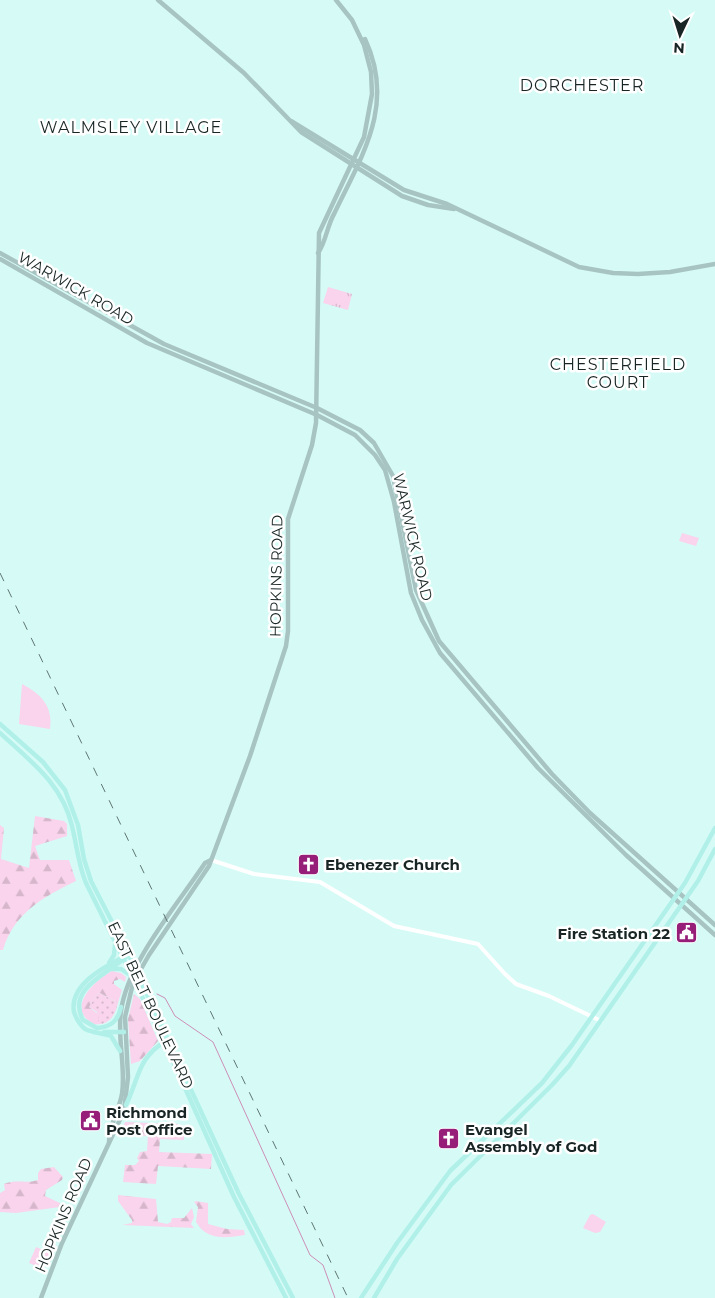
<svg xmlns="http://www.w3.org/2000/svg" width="715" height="1298" viewBox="0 0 715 1298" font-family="Montserrat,sans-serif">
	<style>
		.grass { fill: url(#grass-dots) }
		.forest { fill: url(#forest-firs) }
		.park { fill: url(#park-tufts) }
		.pitch { fill: #f9d4ec }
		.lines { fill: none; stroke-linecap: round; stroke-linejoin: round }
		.stream { stroke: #cd8db7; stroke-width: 1 }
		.tertiary { stroke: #fff; stroke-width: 4 }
		.secondary { stroke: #a8c4c2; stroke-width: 4.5 }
		.primary { stroke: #b0f0e9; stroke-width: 4.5 }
		.rail { stroke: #5f7573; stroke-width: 1; stroke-dasharray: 9 9; stroke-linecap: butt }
		.labels { text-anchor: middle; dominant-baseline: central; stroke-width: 5; stroke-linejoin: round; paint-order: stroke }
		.street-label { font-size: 15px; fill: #182524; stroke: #fff }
		.poi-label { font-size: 15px; font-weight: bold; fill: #182524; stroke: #fff; text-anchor: start }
		.neighbourhood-label { font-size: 16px; letter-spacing: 1px; fill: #182524; stroke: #fff }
	</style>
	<defs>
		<pattern id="grass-dots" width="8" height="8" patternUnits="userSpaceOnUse" patternTransform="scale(1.25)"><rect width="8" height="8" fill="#f9d4ec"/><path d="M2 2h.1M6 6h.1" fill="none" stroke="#d5b6ca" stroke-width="1.8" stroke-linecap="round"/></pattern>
		<pattern id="forest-firs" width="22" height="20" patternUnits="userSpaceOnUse" patternTransform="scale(1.25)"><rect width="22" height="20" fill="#f9d4ec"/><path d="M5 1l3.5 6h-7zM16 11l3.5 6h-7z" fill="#d5b6ca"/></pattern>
		<pattern id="park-tufts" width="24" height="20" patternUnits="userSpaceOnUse" patternTransform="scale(1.25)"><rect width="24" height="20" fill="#f9d4ec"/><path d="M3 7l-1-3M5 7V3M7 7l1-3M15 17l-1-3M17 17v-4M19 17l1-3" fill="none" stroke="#d5b6ca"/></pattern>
	</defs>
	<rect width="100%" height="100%" fill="#d6fbf6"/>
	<path class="grass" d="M 100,993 L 118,1003 C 115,1016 109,1026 94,1024 L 97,1012 L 89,1007 L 97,994 Z"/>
	<g class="forest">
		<path d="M 35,816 L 64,821 L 67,824 L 67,836 L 35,846 L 40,860 L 69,860 L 76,881 C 43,897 14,913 3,950 L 0,950 L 0,825 L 4,828 L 1,859 L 29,868 Z"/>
		<path d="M 112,971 L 121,973 L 126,977 L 125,982 L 120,979 L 114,981 L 114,984 L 122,990 L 118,1003 L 100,993 L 97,994 L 89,1007 L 98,1014 L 99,1021 L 94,1024 C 64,1009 95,980 112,971 Z"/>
		<polygon points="134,994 140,999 158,1041 140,1061 131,1064 128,1019"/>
		<polygon points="125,1122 178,1124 178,1132 184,1132 184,1140 160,1139 159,1152 212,1154 211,1169 158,1166 156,1184 123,1182 125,1165 135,1165 139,1161 137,1158 140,1152 147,1151 148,1136 120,1135"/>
		<path d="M 54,1167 L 63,1177 L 62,1180 L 46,1190 L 45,1196 L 60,1203 L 60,1207 L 16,1213 L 0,1212 L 0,1193 L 5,1190 L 4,1184 C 15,1179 27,1184 38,1180 L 38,1173 L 41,1169 Z"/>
		<polygon points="118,1195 156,1199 158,1222 167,1224 171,1222 172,1218 184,1218 192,1208 194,1217 191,1224 194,1228 122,1225 132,1223 132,1220 118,1201"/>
		<path d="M 196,1201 L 208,1203 L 208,1224 L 227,1229 L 244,1230 L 245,1235 C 226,1238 207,1241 196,1222 L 198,1207 L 194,1202 Z"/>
	</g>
	<polygon class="park" points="328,287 352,294 348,310 323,303"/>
	<g class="pitch">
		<polygon points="682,533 699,538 696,546 679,541"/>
		<path d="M 22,684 C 41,694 53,706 50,729 L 19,724 Z"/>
		<polygon points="593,1214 606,1222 600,1232 595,1233 583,1228 590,1215"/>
		<polygon points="36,1247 50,1253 43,1269 29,1263"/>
	</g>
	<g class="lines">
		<polyline class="stream" points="157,994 165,998 175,1016 213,1042 310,1255 323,1265 335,1298"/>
		<polyline class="tertiary" points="211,860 254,874 320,882 394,926 478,944 505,974 516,984 549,996 601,1021"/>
		<g class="secondary">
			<polyline points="158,0 244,73 301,132 402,196 428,205 454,209"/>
			<polyline points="291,121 404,190 447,204 579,267 613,273 638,274 670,272 715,264"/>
			<polyline points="0,253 164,344 317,408 360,430 374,443 393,476 416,590 439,641 552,774 590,813 715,925"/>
			<path d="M 318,253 C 326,242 327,226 334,214 C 362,155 396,105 365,39"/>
			<polyline points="0,259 147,343 317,415 355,435 375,455 385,470 394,502 411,593 422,620 440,653 538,768 626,855 715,935"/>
			<path d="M 109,1142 C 109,1125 119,1111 122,1094 C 126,1067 117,1039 121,1011 C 127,963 178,904 205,863 L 211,860"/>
			<polyline points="41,1298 62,1243 124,1111 128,1077 125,1017 133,983 149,955 209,866 250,756 286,646 288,631 288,519 312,445 316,423 319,233 364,137 372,94 371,72 364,45 352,20 336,0"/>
		</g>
		<g class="primary">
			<polyline points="0,724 43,762 65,790 78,825 84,859 91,881 128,953 239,1194 293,1298"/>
			<path d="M 0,733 C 30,761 62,783 72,826 C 77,846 78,864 86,883 L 163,1039 L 234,1197 L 286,1298"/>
			<polyline points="109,963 114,955 115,945"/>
			<polyline points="110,969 121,969 130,975"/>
			<path d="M 121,1007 C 118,1021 111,1027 97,1028 L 83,1020 C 65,987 113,972 129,954"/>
			<polyline points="104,1032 124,1032"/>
			<path d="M 120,1051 L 111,1036 C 103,1033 93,1033 85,1029 C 80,1025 76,1018 74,1012 C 69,985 104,967 123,957"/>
			<path d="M 126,1105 C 139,1078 138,1057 166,1041"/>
			<polyline points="361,1298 397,1243 450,1171 542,1083 572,1045 685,883 715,828"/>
			<polyline points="374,1298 397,1259 451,1185 552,1085 569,1066 698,881 715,849"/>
		</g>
		<polyline class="rail" points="0,573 348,1298"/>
	</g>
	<defs>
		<symbol id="church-square" viewBox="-11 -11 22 22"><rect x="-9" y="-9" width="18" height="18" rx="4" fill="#961e79" stroke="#fff"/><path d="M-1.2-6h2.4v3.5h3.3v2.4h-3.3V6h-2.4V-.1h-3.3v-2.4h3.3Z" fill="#fff"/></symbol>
		<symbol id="civic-square" viewBox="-11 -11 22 22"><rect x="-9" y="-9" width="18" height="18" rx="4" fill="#961e79" stroke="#fff"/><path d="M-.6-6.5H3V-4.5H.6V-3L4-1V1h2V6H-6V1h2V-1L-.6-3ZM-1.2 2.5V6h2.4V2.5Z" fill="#fff"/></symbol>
	</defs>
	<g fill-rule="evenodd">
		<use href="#church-square" x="296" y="852" width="25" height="25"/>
		<use href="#civic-square" x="674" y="920" width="25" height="25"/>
		<use href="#civic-square" x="78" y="1108" width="25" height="25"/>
		<use href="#church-square" x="436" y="1126" width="25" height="25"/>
	</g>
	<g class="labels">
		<g class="street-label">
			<text transform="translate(76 288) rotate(30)">WARWICK ROAD</text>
			<text transform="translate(413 537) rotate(77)">WARWICK ROAD</text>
			<text transform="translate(276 576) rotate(-89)">HOPKINS ROAD</text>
			<text transform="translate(151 1005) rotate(65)">EAST BELT BOULEVARD</text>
			<text transform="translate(63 1215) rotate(-67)">HOPKINS ROAD</text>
		</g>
		<g class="poi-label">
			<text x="325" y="864">Ebenezer Church</text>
			<text x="670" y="933" text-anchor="end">Fire Station 22</text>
			<text x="106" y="1112">Richmond<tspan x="106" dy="17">Post Office</tspan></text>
			<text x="465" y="1129">Evangel<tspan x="465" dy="17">Assembly of God</tspan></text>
		</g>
		<g class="neighbourhood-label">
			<text x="582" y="85">DORCHESTER</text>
			<text x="131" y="127">WALMSLEY VILLAGE</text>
			<text x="618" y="364">CHESTERFIELD<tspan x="618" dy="18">COURT</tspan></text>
		</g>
	</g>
	<g transform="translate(680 35) rotate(184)" stroke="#ffffff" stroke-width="4" paint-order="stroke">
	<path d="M0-4L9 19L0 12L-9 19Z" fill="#182524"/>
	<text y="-8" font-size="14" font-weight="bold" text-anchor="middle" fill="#182524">N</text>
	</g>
</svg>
